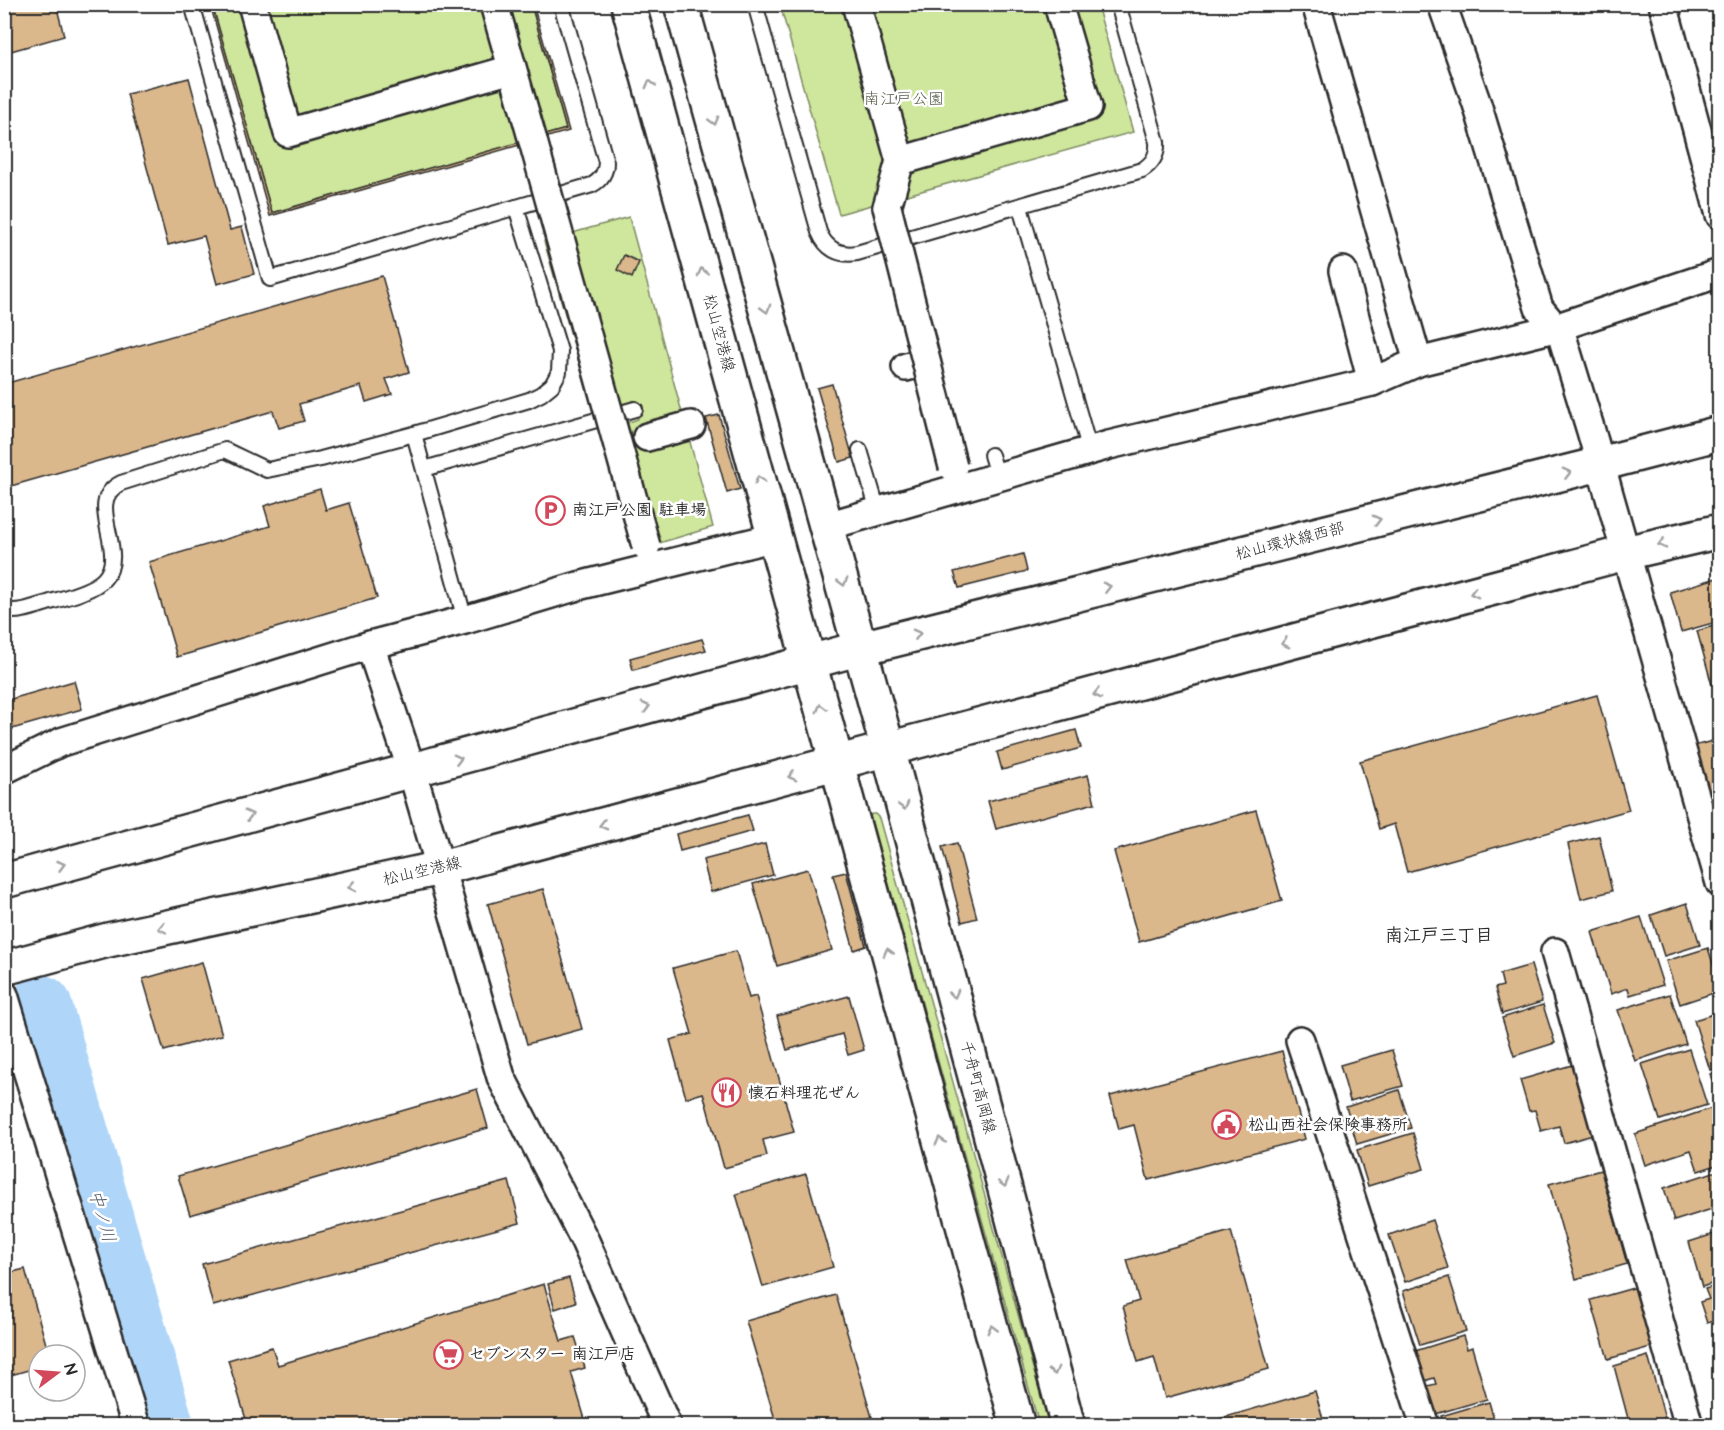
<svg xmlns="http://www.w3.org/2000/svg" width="1724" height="1430" viewBox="0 0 1724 1430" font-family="'Architects Daughter','Klee One',sans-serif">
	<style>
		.green { fill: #cfe79c; stroke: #7d8964; stroke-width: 1.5 }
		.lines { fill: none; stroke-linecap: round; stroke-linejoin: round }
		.river { stroke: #afd6f9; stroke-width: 62 }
		.building { fill: #dbb78c; stroke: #2b2b2b; stroke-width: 1.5 }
		.lane-casing { stroke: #2b2b2b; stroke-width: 18 }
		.street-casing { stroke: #2b2b2b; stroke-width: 32 }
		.secondary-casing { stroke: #2b2b2b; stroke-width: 38 }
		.primary-casing { stroke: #2b2b2b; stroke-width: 38 }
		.lane { stroke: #fff; stroke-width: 14 }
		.street { stroke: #fff; stroke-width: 27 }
		.secondary { stroke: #fff; stroke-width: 33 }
		.primary { stroke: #fff; stroke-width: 33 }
		.street-bridge-casing { stroke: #2b2b2b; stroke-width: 32; stroke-linecap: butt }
		.street-bridge { stroke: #fff; stroke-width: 27 }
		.oneway { stroke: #a0a0a0 }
		.labels { text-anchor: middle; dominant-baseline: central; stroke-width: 5; stroke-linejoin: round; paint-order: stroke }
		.park-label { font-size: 16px; fill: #545a47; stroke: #fff }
		.street-label { font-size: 16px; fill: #2b2b2b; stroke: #fff }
		.poi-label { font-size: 16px; font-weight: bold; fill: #2b2b2b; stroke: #fff; text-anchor: start }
		.neighbourhood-label { font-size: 18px; font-weight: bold; fill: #2b2b2b; stroke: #fff }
		.water-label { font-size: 18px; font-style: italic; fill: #535e69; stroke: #fff }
	</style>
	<rect width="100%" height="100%" fill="#fff"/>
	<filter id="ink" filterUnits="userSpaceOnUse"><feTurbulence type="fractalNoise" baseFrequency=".0167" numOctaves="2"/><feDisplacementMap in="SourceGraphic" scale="12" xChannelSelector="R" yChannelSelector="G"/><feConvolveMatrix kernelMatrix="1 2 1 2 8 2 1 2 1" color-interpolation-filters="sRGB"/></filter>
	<g filter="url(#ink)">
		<g class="green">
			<polygon points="212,5 531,5 566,129 272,213"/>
			<polygon points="780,5 1097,5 1133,132 839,214"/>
			<polygon points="629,217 713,527 659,543 617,426 638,419 635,401 593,411 544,241"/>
			<polygon points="872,814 875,814 879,818 1049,1425 1039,1425 870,816"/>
		</g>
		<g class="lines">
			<polyline class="river" points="41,1006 163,1426"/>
		</g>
		<g class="building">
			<polygon points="4,4 56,4 64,36 4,53"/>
			<polygon points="210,4 212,4 272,213 566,129 531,4 533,4 569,131 270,216"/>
			<polygon points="189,78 230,230 242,227 254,274 217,284 204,236 168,245 127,94"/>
			<polygon points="624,255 639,262 632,278 617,270"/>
			<polygon points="382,276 409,372 386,379 392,394 366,402 361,386 299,404 304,421 279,428 273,411 4,488 4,384"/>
			<polygon points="832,384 853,458 839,462 817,388"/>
			<polygon points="719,415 740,489 727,493 706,418"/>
			<polygon points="320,489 326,510 349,503 377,598 177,657 149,562 270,526 264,506"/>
			<polygon points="1023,554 1027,571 959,588 954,572"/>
			<polygon points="1720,577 1720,621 1681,632 1670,592"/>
			<polygon points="1720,624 1720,683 1712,685 1697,631"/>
			<polygon points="702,639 706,650 633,670 630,658"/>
			<polygon points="74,681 82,709 5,731 4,701"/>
			<polygon points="1597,695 1629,810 1407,872 1394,824 1379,829 1360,761"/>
			<polygon points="1076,730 1081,748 1002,770 997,752"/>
			<polygon points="1716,740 1720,752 1720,799 1709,802 1694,746"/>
			<polygon points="1088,775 1095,803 996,829 988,801"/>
			<polygon points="1256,810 1282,901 1139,942 1114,851"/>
			<polygon points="748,815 753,831 680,851 676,834"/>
			<polygon points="1599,836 1612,891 1581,899 1568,844"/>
			<polygon points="957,843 977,918 962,922 942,847"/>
			<polygon points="765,844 773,875 711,892 703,860"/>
			<polygon points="808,869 832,950 777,966 753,884"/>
			<polygon points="846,872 866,946 854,950 833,875"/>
			<polygon points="543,889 582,1029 527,1044 488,904"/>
			<polygon points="1687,903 1700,945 1664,956 1651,915"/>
			<polygon points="1641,917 1663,985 1630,995 1628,988 1611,994 1592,932"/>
			<polygon points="1708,948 1720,986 1720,991 1680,1004 1666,961"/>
			<polygon points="736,951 749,998 756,996 794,1132 763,1140 767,1156 724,1168 703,1093 686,1098 670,1040 692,1034 673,968"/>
			<polygon points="202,962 222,1035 164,1051 143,979"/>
			<polygon points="1531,965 1542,1002 1502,1014 1495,988 1503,986 1500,974"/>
			<polygon points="1670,994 1686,1044 1635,1061 1618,1010"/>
			<polygon points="849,996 864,1050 848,1055 842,1034 787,1050 777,1016"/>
			<polygon points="1543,1005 1555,1043 1514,1056 1502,1018"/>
			<polygon points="1720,1012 1720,1067 1710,1070 1694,1020"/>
			<polygon points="1689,1049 1707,1105 1660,1120 1642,1064"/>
			<polygon points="1392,1050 1403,1086 1350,1101 1340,1065"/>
			<polygon points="1282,1051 1305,1139 1148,1180 1134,1125 1119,1129 1110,1096"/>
			<polygon points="1572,1065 1593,1135 1564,1143 1559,1126 1541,1131 1535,1110 1529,1111 1520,1080"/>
			<polygon points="1720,1071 1720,1103 1710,1074"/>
			<polygon points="477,1089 488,1128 190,1215 178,1176"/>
			<polygon points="1399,1090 1411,1128 1357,1144 1346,1107"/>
			<polygon points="1712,1108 1720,1132 1720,1164 1698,1171 1691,1150 1645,1165 1635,1134"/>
			<polygon points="1413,1133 1424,1169 1368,1186 1357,1150"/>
			<polygon points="1601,1170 1627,1264 1576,1279 1549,1184"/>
			<polygon points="1720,1170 1720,1225 1718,1226 1712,1209 1674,1221 1664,1188"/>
			<polygon points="806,1174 833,1267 763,1287 736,1194"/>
			<polygon points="509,1181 520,1223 213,1306 202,1264"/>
			<polygon points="1432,1220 1448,1268 1405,1282 1389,1235"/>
			<polygon points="1231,1231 1269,1369 1165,1398 1154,1357 1138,1362 1123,1306 1139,1301 1127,1260"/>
			<polygon points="1720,1232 1720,1281 1702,1287 1689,1242"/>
			<polygon points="25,1269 49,1355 39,1355 39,1367 4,1377 4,1274"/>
			<polygon points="1449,1277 1466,1331 1420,1345 1403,1291"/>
			<polygon points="569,1278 576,1302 555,1309 548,1284"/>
			<polygon points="544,1284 561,1341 575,1337 585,1368 571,1372 587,1426 248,1426 228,1360 272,1347 278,1365"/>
			<polygon points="1720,1285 1720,1319 1707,1323 1700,1302 1709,1299 1705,1289"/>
			<polygon points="1637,1287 1654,1346 1608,1359 1591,1300"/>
			<polygon points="836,1295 872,1417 841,1426 777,1426 746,1321"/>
			<polygon points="1463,1336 1467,1349 1472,1347 1487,1399 1432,1415 1423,1387 1436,1384 1434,1378 1421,1382 1412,1352"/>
			<polygon points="1648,1356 1667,1426 1630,1426 1614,1366"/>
			<polygon points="1315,1391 1325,1426 1221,1426 1219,1419"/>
			<polygon points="1489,1402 1496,1426 1444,1426 1441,1416"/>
		</g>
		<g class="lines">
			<defs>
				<g id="lane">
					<path d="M 192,4 L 270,279 L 592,185 C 601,180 606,173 606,162 L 561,4"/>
					<path d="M 755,4 L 819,232 C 826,249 839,256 857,253 L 1142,170 C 1153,163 1158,155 1157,142 L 1118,4"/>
					<polyline points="1020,207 1090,451"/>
					<polyline points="860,450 878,511"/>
					<polyline points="991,455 998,478"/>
					<polyline points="424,469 635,409"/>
					<path d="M 4,610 C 20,614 39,605 54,601 C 68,597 94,590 104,579 C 130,551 82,502 121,483 L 225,450 L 267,470 L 321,459 L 414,434"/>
					<polyline points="465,620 414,434 529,400 541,394 552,385 559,372 560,351 516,207"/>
				</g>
				<g id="street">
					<polyline points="252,4 288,133 512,69"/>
					<polyline points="494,4 533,141"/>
					<polyline points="856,4 900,161 1088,107 1058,4"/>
					<polyline points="1316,4 1418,362"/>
					<polyline points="1442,4 1477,104 1539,308 1562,336 1591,431 1720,883"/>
					<polyline points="1663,4 1720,215"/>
					<polyline points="887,207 900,161"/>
					<polyline points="1343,271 1372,382"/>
					<polyline points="906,367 925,362"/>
					<polyline points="647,437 691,425"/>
					<polyline points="827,526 1109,445 1372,382 1418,362 1555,328 1720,273"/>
					<polyline points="370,645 412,771 501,1077 585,1241 667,1426"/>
					<polyline points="4,770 61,742 370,645 465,620 578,586 775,537"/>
					<polyline points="1555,952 1689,1426"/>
					<polyline points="4,995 136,1426"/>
					<polyline points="1300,1040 1425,1426"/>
				</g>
				<g id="secondary">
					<polyline points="861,648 1600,464 1720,433"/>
					<polyline points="837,764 1018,1426"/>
					<polyline points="1068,1426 888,749 1625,553 1720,531"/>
				</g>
				<g id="primary">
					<polyline points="628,4 837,764"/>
					<polyline points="4,881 861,648"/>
					<polyline points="4,968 108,940 441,868 888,749 681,4"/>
				</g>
			</defs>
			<use href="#lane" class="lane-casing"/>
			<use href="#street" class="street-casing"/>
			<use href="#secondary" class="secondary-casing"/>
			<use href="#primary" class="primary-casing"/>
			<use href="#lane" class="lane"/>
			<use href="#street" class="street"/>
			<use href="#secondary" class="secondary"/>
			<use href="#primary" class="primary"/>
			<defs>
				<g id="street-bridge">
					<polyline points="533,141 646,546"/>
					<polyline points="887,207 953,467"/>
				</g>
			</defs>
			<use href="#street-bridge" class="street-bridge-casing"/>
			<use href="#street-bridge" class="street-bridge"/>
		</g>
		<defs><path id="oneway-chevron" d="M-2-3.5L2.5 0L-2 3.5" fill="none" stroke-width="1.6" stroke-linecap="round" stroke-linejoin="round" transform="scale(1.5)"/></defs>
		<g class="oneway">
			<use href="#oneway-chevron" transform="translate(650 84) rotate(-105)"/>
			<use href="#oneway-chevron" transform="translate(714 121) rotate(74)"/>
			<use href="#oneway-chevron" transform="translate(702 272) rotate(-105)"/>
			<use href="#oneway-chevron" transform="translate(766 309) rotate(74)"/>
			<use href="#oneway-chevron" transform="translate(1567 473) rotate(-14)"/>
			<use href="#oneway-chevron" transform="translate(759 480) rotate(-105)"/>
			<use href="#oneway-chevron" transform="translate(1377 520) rotate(-14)"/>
			<use href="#oneway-chevron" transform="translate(1662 544) rotate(167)"/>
			<use href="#oneway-chevron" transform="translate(843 582) rotate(75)"/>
			<use href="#oneway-chevron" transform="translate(1107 587) rotate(-14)"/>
			<use href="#oneway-chevron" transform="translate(1474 593) rotate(165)"/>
			<use href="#oneway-chevron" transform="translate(917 634) rotate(-14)"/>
			<use href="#oneway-chevron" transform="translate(1285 643) rotate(165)"/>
			<use href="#oneway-chevron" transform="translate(1097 694) rotate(165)"/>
			<use href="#oneway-chevron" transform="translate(646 707) rotate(-15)"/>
			<use href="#oneway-chevron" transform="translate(821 708) rotate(-105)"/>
			<use href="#oneway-chevron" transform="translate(458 759) rotate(-15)"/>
			<use href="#oneway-chevron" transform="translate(792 776) rotate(165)"/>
			<use href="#oneway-chevron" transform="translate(904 806) rotate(75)"/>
			<use href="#oneway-chevron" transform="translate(249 815) rotate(-15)"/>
			<use href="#oneway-chevron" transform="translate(603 825) rotate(165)"/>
			<use href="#oneway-chevron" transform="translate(61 865) rotate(-15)"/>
			<use href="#oneway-chevron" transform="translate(352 887) rotate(168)"/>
			<use href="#oneway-chevron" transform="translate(162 928) rotate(168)"/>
			<use href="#oneway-chevron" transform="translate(888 952) rotate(-105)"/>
			<use href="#oneway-chevron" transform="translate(954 994) rotate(75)"/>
			<use href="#oneway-chevron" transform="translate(940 1141) rotate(-105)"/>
			<use href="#oneway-chevron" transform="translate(1004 1183) rotate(75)"/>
			<use href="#oneway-chevron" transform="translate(992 1329) rotate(-105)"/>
			<use href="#oneway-chevron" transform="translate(1054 1371) rotate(75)"/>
		</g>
	</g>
	<defs>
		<symbol id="parking-ring" viewBox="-11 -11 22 22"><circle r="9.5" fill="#fff" stroke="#d1495b" stroke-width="1.5"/><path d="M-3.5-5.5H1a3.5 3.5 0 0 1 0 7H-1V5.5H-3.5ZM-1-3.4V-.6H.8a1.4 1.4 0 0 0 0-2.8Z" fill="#d1495b"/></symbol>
		<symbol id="restaurant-ring" viewBox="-11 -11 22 22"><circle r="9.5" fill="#fff" stroke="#d1495b" stroke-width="1.5"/><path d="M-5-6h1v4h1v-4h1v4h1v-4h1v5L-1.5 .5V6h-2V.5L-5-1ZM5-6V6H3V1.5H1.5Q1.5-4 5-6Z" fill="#d1495b"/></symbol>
		<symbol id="civic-ring" viewBox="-11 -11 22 22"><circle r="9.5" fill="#fff" stroke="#d1495b" stroke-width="1.5"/><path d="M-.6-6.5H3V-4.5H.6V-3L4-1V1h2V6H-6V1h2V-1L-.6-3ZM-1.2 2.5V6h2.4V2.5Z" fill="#d1495b"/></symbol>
		<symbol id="supermarket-ring" viewBox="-11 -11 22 22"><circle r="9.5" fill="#fff" stroke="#d1495b" stroke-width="1.5"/><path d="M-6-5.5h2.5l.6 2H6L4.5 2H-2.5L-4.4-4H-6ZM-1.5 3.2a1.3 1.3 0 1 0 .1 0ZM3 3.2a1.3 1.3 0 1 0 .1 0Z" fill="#d1495b"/></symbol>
	</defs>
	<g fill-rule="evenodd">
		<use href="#parking-ring" x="534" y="494" width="33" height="33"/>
		<use href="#restaurant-ring" x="710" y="1076" width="33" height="33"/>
		<use href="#civic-ring" x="1210" y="1108" width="33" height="33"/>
		<use href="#supermarket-ring" x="432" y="1338" width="33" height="33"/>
	</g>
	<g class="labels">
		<g class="park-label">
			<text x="904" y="99">南江戸公園</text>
		</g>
		<g class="street-label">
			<text transform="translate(719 333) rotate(75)">松山空港線</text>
			<text transform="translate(1290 541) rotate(-14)">松山環状線西部</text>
			<text transform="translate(422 871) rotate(-13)">松山空港線</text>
			<text transform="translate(978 1087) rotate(75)">千舟町高岡線</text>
		</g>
		<g class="poi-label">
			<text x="572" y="510">南江戸公園 駐車場</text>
			<text x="748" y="1093">懐石料理花ぜん</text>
			<text x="1248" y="1125">松山西社会保険事務所</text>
			<text x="469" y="1354">セブンスター 南江戸店</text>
		</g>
		<g class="neighbourhood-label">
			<text x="1439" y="935">南江戸三丁目</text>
		</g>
		<g class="water-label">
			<text transform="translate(102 1216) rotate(74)">中ノ川</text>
		</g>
	</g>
	<rect width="1724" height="1430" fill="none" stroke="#fff" stroke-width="24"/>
	<rect x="12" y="12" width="1700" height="1406" fill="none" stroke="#2b2b2b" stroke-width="2" filter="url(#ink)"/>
	<g transform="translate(57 1373) rotate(74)"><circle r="28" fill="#ffffff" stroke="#aaaaaa" stroke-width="1.5"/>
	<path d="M0-4.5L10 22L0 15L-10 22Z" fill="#d1495b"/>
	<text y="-9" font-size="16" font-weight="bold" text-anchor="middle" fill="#2b2b2b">N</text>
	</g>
</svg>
